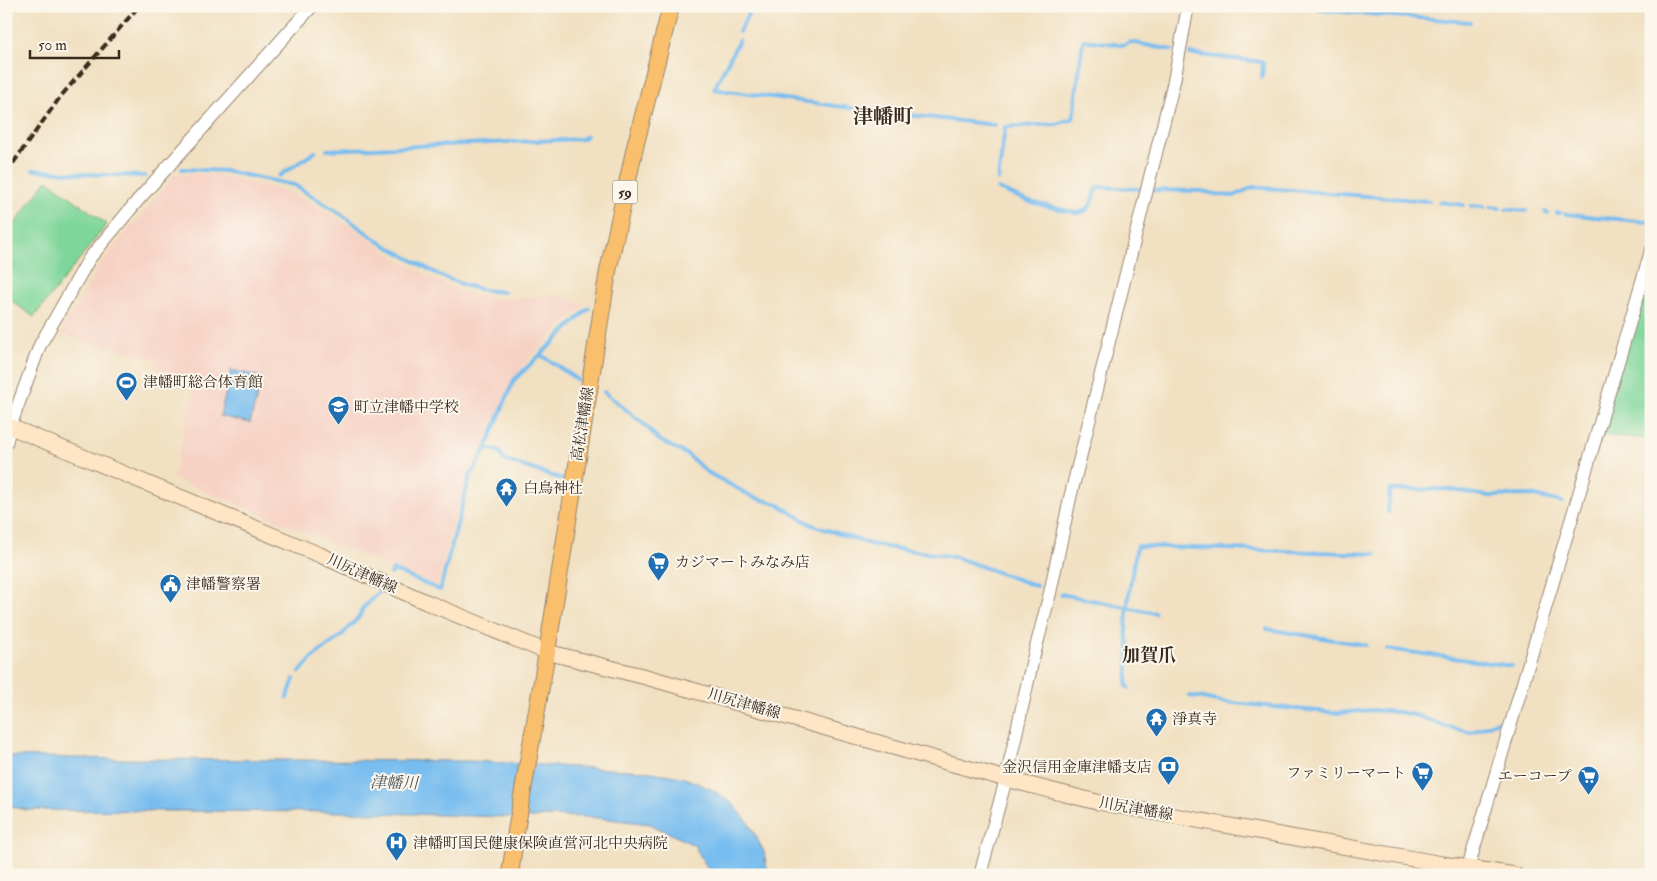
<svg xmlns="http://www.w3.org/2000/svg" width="1657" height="881" viewBox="0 0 1657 881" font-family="'IM FELL Double Pica','Noto Serif JP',serif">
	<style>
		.built { fill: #f6d2c4 }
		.green { fill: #7ed69a; stroke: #5c805c }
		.water { fill: #78bdef; stroke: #5a7486 }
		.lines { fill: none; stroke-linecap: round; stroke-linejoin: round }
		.stream { stroke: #78bdef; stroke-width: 4 }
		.tertiary-casing { stroke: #968570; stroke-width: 14 }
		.secondary-casing { stroke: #968570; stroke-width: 17 }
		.primary-casing { stroke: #968570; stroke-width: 18 }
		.tertiary { stroke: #fff; stroke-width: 12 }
		.secondary { stroke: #fde5c5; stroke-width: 15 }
		.primary { stroke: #f9bf6d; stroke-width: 16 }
		.rail { stroke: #3b2a1e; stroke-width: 4; stroke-dasharray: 8 4; stroke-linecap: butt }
		.labels { text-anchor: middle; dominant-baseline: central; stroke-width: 4; stroke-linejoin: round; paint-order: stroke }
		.shield { fill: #fbf7ec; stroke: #75685c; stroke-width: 1 }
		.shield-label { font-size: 14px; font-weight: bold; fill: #3b2a1e }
		.poi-label { font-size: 15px; fill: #3b2a1e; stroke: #fbf7ec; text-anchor: start }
		.street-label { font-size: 15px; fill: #3b2a1e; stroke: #fbf7ec }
		.water-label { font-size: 16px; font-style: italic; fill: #4d565d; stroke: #fbf7ec }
		.quarter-label { font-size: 18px; font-weight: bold; fill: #3b2a1e; stroke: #fbf7ec }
		.district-label { font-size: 20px; font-weight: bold; fill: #3b2a1e; stroke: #fbf7ec }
	</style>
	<rect width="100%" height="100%" fill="#fbf7ec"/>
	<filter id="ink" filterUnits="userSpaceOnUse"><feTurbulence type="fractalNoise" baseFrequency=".02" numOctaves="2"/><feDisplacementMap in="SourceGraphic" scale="10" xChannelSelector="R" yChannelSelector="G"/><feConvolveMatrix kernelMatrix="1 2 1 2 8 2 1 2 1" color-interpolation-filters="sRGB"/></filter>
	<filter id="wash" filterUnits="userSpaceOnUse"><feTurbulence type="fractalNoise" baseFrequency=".0096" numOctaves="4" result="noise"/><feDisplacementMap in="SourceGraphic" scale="20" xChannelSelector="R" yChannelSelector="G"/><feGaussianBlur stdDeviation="1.12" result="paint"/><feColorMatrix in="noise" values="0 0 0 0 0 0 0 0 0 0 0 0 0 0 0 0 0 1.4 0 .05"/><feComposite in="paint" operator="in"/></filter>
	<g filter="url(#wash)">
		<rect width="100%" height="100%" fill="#f1e0c1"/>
		<polygon class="built" points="176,174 214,174 293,194 358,230 398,260 461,293 502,299 554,295 585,304 538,349 515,376 470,472 457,507 438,586 173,478 196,379 154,369 156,359 61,334 100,264"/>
		<g class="green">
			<polygon points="47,180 107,224 34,317 6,297 6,235"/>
			<polygon points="1651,251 1651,439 1596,435"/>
		</g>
		<g class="water">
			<polygon points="231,370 262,377 250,423 220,416"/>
			<polygon points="6,756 116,759 472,761 645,771 682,777 711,789 733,804 748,822 764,852 768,875 711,875 694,845 650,824 590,817 545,816 534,818 347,812 26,810 6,805"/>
		</g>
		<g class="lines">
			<g class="stream">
				<polyline points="1235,6 1268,8"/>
				<polyline points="6,8 10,6"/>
				<polyline points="1319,10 1470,22"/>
				<polyline points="739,32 753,6"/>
				<polyline points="739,40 714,89 865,110 995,125"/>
				<polyline points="1190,54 1263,62 1262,77"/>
				<polyline points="327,150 582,139 586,136"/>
				<polyline points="182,169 225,171 294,185 341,214 378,241 441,276 464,285 484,290 504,292"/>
				<polyline points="33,170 84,174 145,176"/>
				<polyline points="279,176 315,152"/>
				<polyline points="998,180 1005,127 1056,124 1073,119 1083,40 1124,45 1130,42 1172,50"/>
				<path d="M 998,189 L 1030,202 L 1076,213 C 1093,212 1091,200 1098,187 L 1140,189"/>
				<polyline points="1153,190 1202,191 1220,195 1234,196 1253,187 1429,201"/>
				<polyline points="1439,202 1463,205"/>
				<polyline points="1471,206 1483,207"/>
				<polyline points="1490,207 1500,208"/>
				<polyline points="1506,209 1526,211"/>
				<polyline points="1545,212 1548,213"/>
				<polyline points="1557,213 1560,213"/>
				<polyline points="1565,214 1648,222"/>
				<polyline points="541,355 578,380"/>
				<polyline points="604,392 645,425 659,440 688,455 707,472 753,497 777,504 812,525 873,545 955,557 1036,586"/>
				<polyline points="486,448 514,380 589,308"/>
				<polyline points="1388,512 1390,490 1447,489 1487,496 1530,495 1562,502"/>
				<polyline points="391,574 393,570 440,590 469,479 486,448 499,451 504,460 562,479"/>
				<polyline points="1061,594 1155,613"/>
				<polyline points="1267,629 1366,645"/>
				<polyline points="1387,649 1512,666"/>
				<polyline points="300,672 314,656 340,637 359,617 363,608 381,590"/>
				<path d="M 1129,688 L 1127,686 L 1129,644 C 1121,627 1133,567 1137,546 L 1376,554"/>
				<polyline points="1189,696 1203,698 1222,702 1339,713 1371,710 1399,712 1418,716 1447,727 1472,732 1498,721"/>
				<polyline points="287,698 294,679"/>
			</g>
		</g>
	</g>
	<g filter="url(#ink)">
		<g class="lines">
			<defs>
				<g id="tertiary">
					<polyline points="6,443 10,427 40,345 89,259 138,200 312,6"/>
					<polyline points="980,875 1006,779 1032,663 1050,593 1070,498 1174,81 1188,6"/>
					<polyline points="1466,875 1651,251"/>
				</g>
				<polyline id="secondary" points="6,425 320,555 426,602 547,652 646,677 1006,779 1097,802 1442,864 1515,875"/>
				<polyline id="primary" points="510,875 516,831 547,652 608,271 635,147 671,6"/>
			</defs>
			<use href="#tertiary" class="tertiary-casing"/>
			<use href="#secondary" class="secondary-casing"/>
			<use href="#primary" class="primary-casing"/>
			<use href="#tertiary" class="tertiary"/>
			<use href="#secondary" class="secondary"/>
			<use href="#primary" class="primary"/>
			<polyline class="rail" points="6,173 61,96 139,6"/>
		</g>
	</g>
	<defs>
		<symbol id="stadium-pin" viewBox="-11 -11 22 30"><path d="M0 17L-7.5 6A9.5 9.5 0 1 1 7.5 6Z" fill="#1f6fb2" stroke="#fbf7ec"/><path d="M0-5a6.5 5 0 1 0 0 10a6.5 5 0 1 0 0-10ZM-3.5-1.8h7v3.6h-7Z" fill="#fff"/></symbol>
		<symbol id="school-pin" viewBox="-11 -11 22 30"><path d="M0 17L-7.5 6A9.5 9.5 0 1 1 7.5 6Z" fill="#1f6fb2" stroke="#fbf7ec"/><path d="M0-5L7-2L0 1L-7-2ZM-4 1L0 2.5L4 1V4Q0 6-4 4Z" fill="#fff"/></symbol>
		<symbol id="temple-pin" viewBox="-11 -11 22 30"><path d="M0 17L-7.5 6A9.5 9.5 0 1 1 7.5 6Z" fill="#1f6fb2" stroke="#fbf7ec"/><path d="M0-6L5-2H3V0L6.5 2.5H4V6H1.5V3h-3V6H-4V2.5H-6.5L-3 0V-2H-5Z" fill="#fff"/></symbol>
		<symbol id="supermarket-pin" viewBox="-11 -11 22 30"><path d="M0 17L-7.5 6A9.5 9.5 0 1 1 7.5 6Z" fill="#1f6fb2" stroke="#fbf7ec"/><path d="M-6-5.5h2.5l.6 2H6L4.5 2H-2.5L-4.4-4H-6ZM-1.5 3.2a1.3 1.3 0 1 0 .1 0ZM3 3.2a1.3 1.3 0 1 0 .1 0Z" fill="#fff"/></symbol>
		<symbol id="civic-pin" viewBox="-11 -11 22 30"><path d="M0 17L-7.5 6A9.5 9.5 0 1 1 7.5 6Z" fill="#1f6fb2" stroke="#fbf7ec"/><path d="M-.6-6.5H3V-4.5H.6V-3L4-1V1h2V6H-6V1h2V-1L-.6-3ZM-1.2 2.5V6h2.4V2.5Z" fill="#fff"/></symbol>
		<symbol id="bank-pin" viewBox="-11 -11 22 30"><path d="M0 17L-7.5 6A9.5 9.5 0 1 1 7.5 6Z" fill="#1f6fb2" stroke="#fbf7ec"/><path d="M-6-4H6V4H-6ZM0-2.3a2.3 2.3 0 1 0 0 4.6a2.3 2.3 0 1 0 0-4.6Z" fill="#fff"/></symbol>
		<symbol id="hospital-pin" viewBox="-11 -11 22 30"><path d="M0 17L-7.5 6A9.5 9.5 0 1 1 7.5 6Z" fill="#1f6fb2" stroke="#fbf7ec"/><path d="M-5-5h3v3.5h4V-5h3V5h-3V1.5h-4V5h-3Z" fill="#fff"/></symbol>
	</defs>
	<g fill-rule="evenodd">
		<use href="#stadium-pin" x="114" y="370" width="25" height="34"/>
		<use href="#school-pin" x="326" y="394" width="25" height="34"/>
		<use href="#temple-pin" x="494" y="476" width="25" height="34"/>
		<use href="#supermarket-pin" x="646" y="550" width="25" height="34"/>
		<use href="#civic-pin" x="158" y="572" width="25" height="34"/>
		<use href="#temple-pin" x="1144" y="706" width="25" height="34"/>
		<use href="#bank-pin" x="1156" y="754" width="25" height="34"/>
		<use href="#supermarket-pin" x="1410" y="760" width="25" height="34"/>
		<use href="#supermarket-pin" x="1576" y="764" width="25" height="34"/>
		<use href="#hospital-pin" x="384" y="830" width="25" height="34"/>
	</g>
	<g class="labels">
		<rect class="shield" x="612.5" y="180.5" width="25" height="23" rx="4"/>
		<g class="shield-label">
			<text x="625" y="192">59</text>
		</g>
		<g class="poi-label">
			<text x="143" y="382">津幡町総合体育館</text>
			<text x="354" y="407">町立津幡中学校</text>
			<text x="523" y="488">白鳥神社</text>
			<text x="675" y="562">カジマートみなみ店</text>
			<text x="186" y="584">津幡警察署</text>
			<text x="1172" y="719">淨真寺</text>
			<text x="1152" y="767" text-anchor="end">金沢信用金庫津幡支店</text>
			<text x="1406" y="773" text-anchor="end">ファミリーマート</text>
			<text x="1572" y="776" text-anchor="end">エーコープ</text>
			<text x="413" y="843">津幡町国民健康保険直営河北中央病院</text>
		</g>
		<g class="street-label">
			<text transform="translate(583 424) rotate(-81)">高松津幡線</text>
			<text transform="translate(362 574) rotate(24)">川尻津幡線</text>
			<text transform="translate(744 704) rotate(16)">川尻津幡線</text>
			<text transform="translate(1136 809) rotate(10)">川尻津幡線</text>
		</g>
		<g class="water-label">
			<text transform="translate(394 783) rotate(1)">津幡川</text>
		</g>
		<g class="quarter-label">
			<text x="1149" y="655">加賀爪</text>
		</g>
		<g class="district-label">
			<text x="883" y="116">津幡町</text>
		</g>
	</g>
	<rect width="1657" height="881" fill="none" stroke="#fbf7ec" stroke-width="25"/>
	<path d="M30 50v8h89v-8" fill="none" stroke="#3b2a1e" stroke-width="2.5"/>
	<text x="38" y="50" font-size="15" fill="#3b2a1e" stroke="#fbf7ec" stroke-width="4" paint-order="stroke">50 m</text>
</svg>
